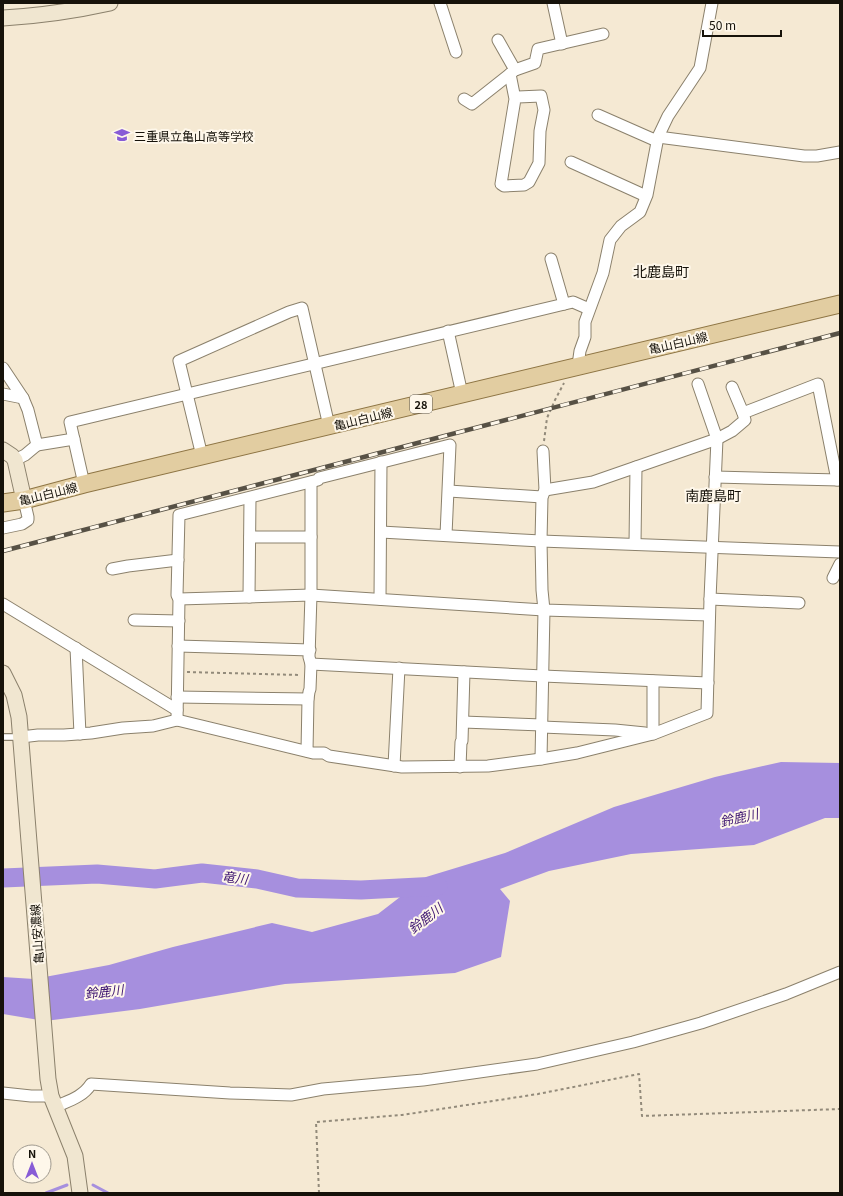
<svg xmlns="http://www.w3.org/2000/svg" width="843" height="1196" viewBox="0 0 843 1196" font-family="Georgia,'Noto Sans JP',serif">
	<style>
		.water { fill: #a68fde }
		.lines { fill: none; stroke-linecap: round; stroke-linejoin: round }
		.stream { stroke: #a68fde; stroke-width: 3 }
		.river { stroke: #a68fde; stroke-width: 19 }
		.lane-casing { stroke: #8b816c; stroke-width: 8 }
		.street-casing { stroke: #8b816c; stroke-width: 13 }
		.secondary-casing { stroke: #8b816c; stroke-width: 17 }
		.primary-casing { stroke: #8e7544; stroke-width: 19 }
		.path { stroke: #928a7a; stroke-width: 2; stroke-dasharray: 3 3; stroke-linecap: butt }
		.lane { stroke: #fff; stroke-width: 5.5 }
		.street { stroke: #fff; stroke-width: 11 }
		.secondary { stroke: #f0e6d0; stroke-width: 15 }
		.primary { stroke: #e2cda1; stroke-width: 17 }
		.rail-casing { stroke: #575145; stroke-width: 4.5 }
		.rail { stroke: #fef7ea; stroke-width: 3; stroke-dasharray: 9; stroke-linecap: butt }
		.labels { text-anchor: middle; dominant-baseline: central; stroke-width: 4; stroke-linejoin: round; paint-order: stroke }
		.shield { fill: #fef7ea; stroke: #5c574d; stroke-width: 1 }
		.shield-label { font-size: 11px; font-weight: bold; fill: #16120a }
		.poi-label { font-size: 12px; fill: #16120a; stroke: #fef7ea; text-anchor: start }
		.street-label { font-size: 12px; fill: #16120a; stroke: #fef7ea }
		.water-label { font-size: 13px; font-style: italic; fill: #3c1370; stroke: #fef7ea }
		.quarter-label { font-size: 14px; fill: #16120a; stroke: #fef7ea }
	</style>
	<rect width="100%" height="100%" fill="#f5e9d3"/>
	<polygon class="water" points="781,762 840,763 840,818 825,818 754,845 631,854 549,871 500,889 510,901 501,957 455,973 285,984 140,1009 45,1021 3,1014 3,977 34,979 109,965 173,947 272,923 312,932 378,914 426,877 505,853 614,807 715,777"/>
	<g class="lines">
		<g class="stream">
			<polyline points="93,1185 108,1193"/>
			<polyline points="46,1193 67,1185"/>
		</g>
		<polyline class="river" points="3,878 97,874 155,879 202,873 257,879 297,888 361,890 438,886"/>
		<defs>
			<polyline id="lane" points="3,737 21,737"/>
			<g id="street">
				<polyline points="440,3 456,52"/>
				<polyline points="553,3 562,44"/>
				<polyline points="498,40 515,70"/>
				<polyline points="510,74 515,99 501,184 504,186 524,185 529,182 539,163 540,131 544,110 541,96 518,97 515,99"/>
				<polyline points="464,99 472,104 515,70 535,63 538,49 603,34"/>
				<polyline points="598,115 657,141"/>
				<polyline points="658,137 804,156 817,156 840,152"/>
				<polyline points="571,162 646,196"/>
				<polyline points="551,259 564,304"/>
				<polyline points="448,331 462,394"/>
				<polyline points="578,365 580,351 585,337 585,322 603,273 610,240 621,226 640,212 647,195 658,137 668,116 700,68 712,3"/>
				<polyline points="3,368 23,398 28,410 37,445 25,455 15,460"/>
				<polyline points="732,387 743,413"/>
				<polyline points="3,394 23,398"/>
				<polyline points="37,445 74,439"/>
				<polyline points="202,456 179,361 289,312 302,308 329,426"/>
				<polyline points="715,477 840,480"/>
				<polyline points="84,484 70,422 573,302 589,309"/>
				<polyline points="545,490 593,482 717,439 732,431 745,420 743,413 818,384 837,480"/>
				<polyline points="449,491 542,497"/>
				<polyline points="3,528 22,524 28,520 28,517 24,500"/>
				<polyline points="381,532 541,541 840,552"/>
				<polyline points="250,537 311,537"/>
				<polyline points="635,544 636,467"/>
				<polyline points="112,569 128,566 178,560"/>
				<polyline points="833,578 840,564"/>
				<polyline points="249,597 250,498"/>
				<polyline points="179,599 311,595 544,610 709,615"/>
				<polyline points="380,599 381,462"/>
				<polyline points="710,599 799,603"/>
				<polyline points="3,604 177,710"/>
				<polyline points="134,620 179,621"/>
				<polyline points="178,646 310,650"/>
				<polyline points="76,648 80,734"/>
				<polyline points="311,664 543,676 708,683"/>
				<polyline points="177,697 308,699"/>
				<polyline points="177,720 179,599 177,595 179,515 318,480 319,478 450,445 446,535"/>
				<polyline points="463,722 542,725"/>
				<polyline points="542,727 615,730 645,733"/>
				<polyline points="653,734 653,681"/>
				<polyline points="21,737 38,735 64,735 91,733 123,728 153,726 177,720 313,753 324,753 329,756 402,767 488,766 541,759 577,753 653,734 707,713 710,599 717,439 698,384"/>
				<polyline points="307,751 308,699 309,692 310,689 311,664 309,657 311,595 311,482"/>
				<polyline points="541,759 544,610 542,590 541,541 542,497 545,490 543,451"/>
				<polyline points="394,766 399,668"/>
				<polyline points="460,767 461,742 462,741 464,672"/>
				<polyline points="3,1093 31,1096 51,1096"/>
				<path d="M 55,1107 C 68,1101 83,1097 91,1084 L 230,1093 L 291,1095 L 323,1089 L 423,1080 L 537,1064 L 633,1042 L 701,1023 L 786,994 L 840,972"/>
			</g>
			<g id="secondary">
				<path d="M 3,18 C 39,16 74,11 110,3"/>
				<polyline points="3,450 12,456 15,460 24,500"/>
				<polyline points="3,673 14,695 19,717 48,1079 51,1096 75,1156 80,1193"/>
			</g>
			<polyline id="primary" points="3,503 24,500 84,484 840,304"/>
		</defs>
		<use href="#lane" class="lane-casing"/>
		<use href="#street" class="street-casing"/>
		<use href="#secondary" class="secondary-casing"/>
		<use href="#primary" class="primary-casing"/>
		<g class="path">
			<polyline points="544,441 547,418 555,400 564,383"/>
			<polyline points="187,672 300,675"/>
			<polyline points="319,1193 316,1122 402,1115 538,1094 639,1074 642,1116 840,1109"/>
		</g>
		<use href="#lane" class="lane"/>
		<use href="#street" class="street"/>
		<use href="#secondary" class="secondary"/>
		<use href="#primary" class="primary"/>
		<defs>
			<polyline id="rail" points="3,551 840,333"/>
		</defs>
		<use href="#rail" class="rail-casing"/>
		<use href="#rail" class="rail"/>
	</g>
	<defs>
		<symbol id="school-bare" viewBox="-9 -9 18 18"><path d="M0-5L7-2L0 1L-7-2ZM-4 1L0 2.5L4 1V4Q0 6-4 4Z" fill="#885cd6" stroke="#fef7ea" stroke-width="2.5" paint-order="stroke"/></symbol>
	</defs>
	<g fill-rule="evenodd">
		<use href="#school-bare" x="111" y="124" width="22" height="22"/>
	</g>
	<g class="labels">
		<rect class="shield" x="410" y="395" width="22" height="18" rx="3"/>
		<g class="shield-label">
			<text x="421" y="404">28</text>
		</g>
		<g class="poi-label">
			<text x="134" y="135">三重県立亀山高等学校</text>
		</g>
		<g class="street-label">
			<text transform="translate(678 342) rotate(-13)">亀山白山線</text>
			<text transform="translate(363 418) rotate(-14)">亀山白山線</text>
			<text transform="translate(48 493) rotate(-14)">亀山白山線</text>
			<text transform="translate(36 934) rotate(-94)">亀山安濃線</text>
		</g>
		<g class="water-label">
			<text transform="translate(739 817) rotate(-13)">鈴鹿川</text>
			<text transform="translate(235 877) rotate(7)">竜川</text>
			<text transform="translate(425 918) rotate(-38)">鈴鹿川</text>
			<text transform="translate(104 991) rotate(-6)">鈴鹿川</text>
		</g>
		<g class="quarter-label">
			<text x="661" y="271">北鹿島町</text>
			<text x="713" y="495">南鹿島町</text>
		</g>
	</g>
	<rect width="843" height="1196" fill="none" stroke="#16120a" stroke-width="8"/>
	<g transform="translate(32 1164)"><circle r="19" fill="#fef7ea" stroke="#a19b90"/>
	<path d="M0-3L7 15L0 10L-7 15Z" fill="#885cd6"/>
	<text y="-6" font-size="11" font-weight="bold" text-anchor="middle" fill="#16120a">N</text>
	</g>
	<path d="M703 30v6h78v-6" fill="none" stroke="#16120a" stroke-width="2"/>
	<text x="709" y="30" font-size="12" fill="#16120a" stroke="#fef7ea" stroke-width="3" paint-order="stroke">50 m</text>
</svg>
